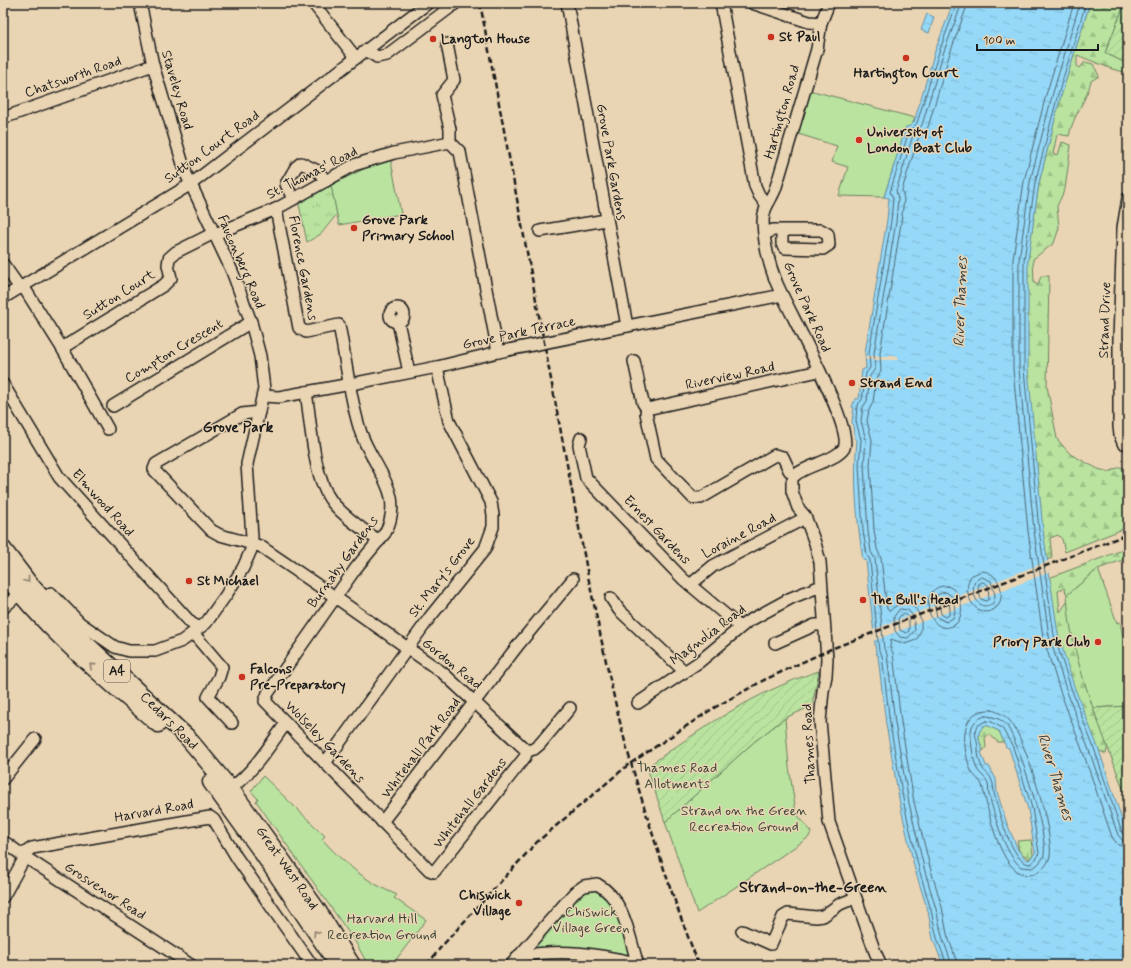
<svg xmlns="http://www.w3.org/2000/svg" width="1131" height="968" viewBox="0 0 1131 968" font-family="Mynerve,sans-serif">
	<style>
		.grass { fill: url(#grass-tufts); stroke: #6a805e }
		.forest { fill: url(#forest-firs); stroke: #6a805e }
		.park { fill: #b9e39f; stroke: #6a805e }
		.garden { fill: url(#garden-furrows); stroke: #6a805e }
		.water { fill: url(#water-ripples); stroke: #658d9f; fill-rule: evenodd }
		.pier { fill: #e9d4b3 }
		.lines { fill: none; stroke-linecap: round; stroke-linejoin: round }
		.shore { stroke: #4c6774; stroke-width: 1 }
		.minor-casing { stroke: #1c1c1c; stroke-width: 14 }
		.highway-casing { stroke: #1c1c1c; stroke-width: 19 }
		.minor { stroke: #e9d4b3; stroke-width: 11 }
		.highway { stroke: #e9d4b3; stroke-width: 16 }
		.rail { stroke: #1c1c1c; stroke-width: 2.5; stroke-dasharray: 6 3; stroke-linecap: butt }
		.oneway { stroke: #8d816f }
		.poi-dot { fill: #c8321e; stroke: #e9d4b3; stroke-width: 1.5 }
		.labels { text-anchor: middle; dominant-baseline: central; stroke-width: 3; stroke-linejoin: round; paint-order: stroke }
		.shield { fill: #e9d4b3; stroke: #5a5349; stroke-width: 1 }
		.shield-label { font-size: 13px; font-weight: bold; fill: #1c1c1c }
		.poi-label { font-size: 14px; font-weight: bold; fill: #1c1c1c; stroke: #e9d4b3; text-anchor: start }
		.street-label { font-size: 14px; fill: #1c1c1c; stroke: #e9d4b3 }
		.park-label { font-size: 14px; fill: #3b4436; stroke: #e9d4b3 }
		.water-label { font-size: 15px; font-style: italic; fill: #344248; stroke: #e9d4b3 }
		.neighbourhood-label { font-size: 15px; font-weight: bold; fill: #1c1c1c; stroke: #e9d4b3 }
		.quarter-label { font-size: 16px; font-weight: bold; fill: #1c1c1c; stroke: #e9d4b3 }
	</style>
	<defs>
		<pattern id="grass-tufts" width="24" height="20" patternUnits="userSpaceOnUse"><rect width="24" height="20" fill="#b9e39f"/><path d="M3 7l-1-3M5 7V3M7 7l1-3M15 17l-1-3M17 17v-4M19 17l1-3" fill="none" stroke="#9ec288"/></pattern>
		<pattern id="forest-firs" width="22" height="20" patternUnits="userSpaceOnUse"><rect width="22" height="20" fill="#b9e39f"/><path d="M5 1l3.5 6h-7zM16 11l3.5 6h-7z" fill="#9ec288"/></pattern>
		<pattern id="garden-furrows" width="10" height="10" patternUnits="userSpaceOnUse"><rect width="10" height="10" fill="#b9e39f"/><path d="M-1 1l2-2M0 10L10 0M9 11l2-2" fill="none" stroke="#9ec288"/></pattern>
		<pattern id="water-ripples" width="26" height="14" patternUnits="userSpaceOnUse"><rect width="26" height="14" fill="#95d8f7"/><path d="M2 4q2-2 4 0t4 0M15 11q2-2 4 0t4 0" fill="none" stroke="#80b9d3"/></pattern>
	</defs>
	<rect width="100%" height="100%" fill="#e9d4b3"/>
	<filter id="ink" filterUnits="userSpaceOnUse"><feTurbulence type="fractalNoise" baseFrequency=".025" numOctaves="2"/><feDisplacementMap in="SourceGraphic" scale="8" xChannelSelector="R" yChannelSelector="G"/><feConvolveMatrix kernelMatrix="1 2 1 2 8 2 1 2 1" color-interpolation-filters="sRGB"/></filter>
	<g filter="url(#ink)">
		<polygon class="grass" points="331,184 337,214 321,234 307,242 298,200"/>
		<g class="forest">
			<path d="M 1090,3 L 1125,3 L 1105,53 L 1128,64 L 1128,73 L 1112,69 L 1077,55 L 1077,66 L 1080,68 L 1085,62 L 1093,64 L 1099,76 L 1091,81 C 1086,102 1073,115 1069,136 L 1057,134 L 1053,154 L 1058,155 L 1062,142 L 1071,145 L 1065,189 L 1057,206 L 1059,228 L 1054,243 L 1033,259 L 1034,283 L 1038,285 L 1041,276 L 1049,276 L 1047,386 L 1057,439 L 1070,454 L 1098,469 L 1109,472 L 1120,467 L 1128,469 L 1128,527 L 1065,552 L 1062,539 L 1058,535 L 1050,538 L 1052,558 L 1043,561 L 1027,448 L 1025,277 L 1039,183 L 1060,99 Z"/>
			<polygon points="1128,258 1128,435 1125,433"/>
			<polygon points="1128,548 1128,558 1098,569 1067,595 1064,588 1058,591 1060,612 1068,601 1108,744 1106,754 1096,749 1063,671 1049,578"/>
			<path d="M 986,725 L 999,731 L 1004,742 L 998,742 L 989,734 L 985,738 L 986,747 L 983,751 C 979,741 975,731 986,725 Z"/>
			<polygon points="1031,840 1033,855 1029,859 1019,851 1017,841"/>
		</g>
		<g class="park">
			<polygon points="809,90 915,118 895,162 884,197 839,196 848,167 832,162 837,146 795,133"/>
			<polygon points="386,158 391,161 401,214 339,225 331,185"/>
			<path d="M 1098,569 L 1117,623 L 1120,622 L 1128,660 L 1128,706 L 1093,708 C 1080,670 1069,635 1067,595 Z"/>
			<polygon points="785,718 789,767 796,813 811,832 809,837 799,844 697,913 665,822 755,741"/>
			<path d="M 263,776 L 325,836 L 322,839 C 343,863 368,883 397,895 L 394,898 L 426,920 L 392,965 L 368,965 L 356,943 L 256,801 L 258,799 L 251,791 Z"/>
			<polygon points="583,886 606,890 638,962 522,953"/>
		</g>
		<g class="garden">
			<polygon points="1125,3 1128,3 1128,64 1105,53"/>
			<path d="M 819,671 L 812,706 L 785,718 L 755,741 L 665,822 L 647,767 C 700,729 756,691 819,671 Z"/>
			<polygon points="1128,706 1128,802 1093,708"/>
		</g>
		<g class="water">
			<path d="M 953,3 L 1090,3 L 1060,99 L 1039,183 L 1028,260 L 1028,368 L 1043,530 L 1058,634 L 1074,686 L 1099,750 L 1128,838 L 1128,965 L 943,965 L 933,939 L 928,911 L 915,870 L 900,804 L 886,724 L 878,656 L 876,653 L 866,560 L 863,560 C 857,521 853,480 857,440 L 855,439 L 852,421 L 854,408 L 852,407 L 855,399 L 859,399 L 862,370 L 866,368 L 865,353 L 887,220 L 889,198 L 884,197 L 906,127 L 910,126 L 914,122 L 935,51 ZM 986,725 L 999,731 L 1006,747 L 1009,748 L 1028,809 L 1035,853 L 1029,860 L 1026,859 L 1018,850 L 1006,821 L 997,792 L 996,779 L 989,766 L 986,766 L 981,752 L 983,751 C 979,741 975,731 986,725 Z"/>
			<polygon points="927,14 934,17 929,33 921,30"/>
		</g>
		<g class="pier">
			<polygon points="865,356 898,356 898,360 866,360"/>
			<polygon points="1048,561 1050,572 873,641 872,630"/>
		</g>
		<g class="lines">
			<g class="shore">
				<polyline points="1074,3 1046,95 1024,181 1013,259 1013,369 1028,531 1043,637 1060,691 1084,755 1112,837 1118,845 1128,847"/>
				<polyline points="1080,3 1052,96 1030,182 1019,260 1019,369 1034,531 1049,636 1066,689 1090,753 1118,835 1122,840 1128,841"/>
				<polyline points="1086,3 1057,98 1035,183 1024,260 1024,369 1039,530 1054,635 1071,688 1095,751 1122,833 1128,836"/>
				<path d="M 982,571 C 999,572 1006,593 998,606 C 979,625 959,593 971,576 Z"/>
				<path d="M 982,577 L 991,581 L 995,595 L 994,602 C 980,615 969,593 975,581 Z"/>
				<polygon points="983,582 988,585 989,599 986,601 981,599 978,588 979,584"/>
				<path d="M 947,586 C 962,590 966,613 956,624 C 929,642 914,584 947,586 Z"/>
				<polygon points="946,592 953,597 955,611 953,618 946,622 937,617 934,602 937,595"/>
				<polygon points="945,597 949,600 950,611 949,615 946,617 941,614 939,603 941,598"/>
				<polygon points="900,609 908,610 913,616 915,630 908,638 900,637 895,631 894,617"/>
				<polygon points="904,614 909,617 909,631 906,633 900,630 898,619 900,616"/>
				<path d="M 992,710 C 998,712 1005,715 1010,721 C 1025,737 1054,834 1050,856 C 1048,866 1038,875 1028,875 C 999,874 988,807 982,785 C 980,779 974,777 971,771 C 963,750 956,708 992,710 Z"/>
				<path d="M 985,716 C 993,716 1002,719 1007,726 C 1019,744 1048,834 1044,855 C 1042,861 1037,866 1032,868 L 1021,867 C 1004,853 995,816 989,795 C 988,791 989,787 988,783 C 986,777 980,775 977,769 C 974,762 973,755 972,748 C 971,734 967,722 985,716 Z"/>
				<path d="M 986,721 L 992,722 L 1002,728 L 1013,747 L 1032,808 L 1039,853 L 1037,858 L 1030,864 C 1012,864 998,809 994,793 C 993,789 994,785 992,781 C 990,774 984,772 982,767 C 979,761 978,755 978,749 C 978,737 968,728 986,721 Z"/>
				<polyline points="947,965 937,938 931,910 919,869 904,804 890,724 882,655 879,651 870,560 867,555 863,531 859,465 861,440 856,421 857,405 862,400 866,373 870,368 869,352 891,221 893,198 890,192 909,131 917,123 939,52 957,3"/>
				<polyline points="952,965 942,936 936,909 924,868 909,803 895,723 887,654 884,649 875,559 871,552 868,531 864,465 866,440 861,421 863,407 867,401 870,376 875,369 874,353 896,222 898,199 896,191 913,135 922,125 943,54 962,3"/>
				<path d="M 958,965 L 947,934 L 942,907 L 930,867 L 914,802 L 901,722 L 893,653 L 890,647 L 891,639 L 905,644 L 916,640 C 931,622 911,588 890,611 L 887,609 L 881,558 L 877,549 L 874,530 L 870,465 L 872,440 L 867,421 L 869,410 L 873,402 L 876,380 L 881,371 L 880,353 L 901,223 L 904,199 L 902,190 L 918,139 L 928,127 L 949,56 L 968,3"/>
			</g>
			<defs>
				<g id="minor">
					<polyline points="313,3 356,58"/>
					<polyline points="567,3 627,326"/>
					<polyline points="721,3 755,186 759,195 766,204"/>
					<polyline points="752,3 809,22 821,23"/>
					<polyline points="447,44 454,80 442,95 450,129 450,142"/>
					<polyline points="366,50 377,57 387,55 456,3"/>
					<polyline points="3,118 153,65"/>
					<polyline points="293,199 286,184 296,167 301,163 318,171 326,181"/>
					<path d="M 276,209 L 299,328 L 306,332 L 339,325 C 346,360 350,401 361,433 C 369,456 386,475 391,497 C 393,509 391,522 385,533 L 356,568 L 268,693 L 265,701 L 429,870 L 434,872 L 525,757 L 527,751"/>
					<polyline points="540,231 606,220"/>
					<polyline points="215,234 276,209 354,165 394,153 450,142 460,152 498,352"/>
					<polyline points="765,234 773,230 821,230 828,234 829,245 823,249 785,248 782,244 782,230"/>
					<polyline points="3,264 20,288"/>
					<polyline points="23,286 62,348 108,429"/>
					<polyline points="3,298 191,184 428,3"/>
					<circle cx="397" cy="315" r="7"/>
					<polyline points="398,322 409,372"/>
					<polyline points="62,348 164,285 171,278 168,265 169,258 176,252 214,233"/>
					<polyline points="634,361 643,403 647,409 646,413 656,459 693,498 701,498 775,455 783,457 789,470 794,476"/>
					<polyline points="3,384 59,477 191,623 198,627"/>
					<path d="M 306,392 C 311,423 313,477 332,502 C 345,518 363,529 379,541"/>
					<polyline points="263,396 279,397 351,384 437,367 498,352 782,295"/>
					<polyline points="113,406 251,322"/>
					<polyline points="647,409 819,371"/>
					<polyline points="259,412 242,414 156,464 154,469 155,471 211,530 220,535 260,546 335,597 443,673 527,751"/>
					<polyline points="581,438 579,445 586,478 683,579 740,627"/>
					<polyline points="1123,443 1120,435 1119,427 1119,339 1123,228 1128,198"/>
					<path d="M 794,476 C 806,465 836,461 844,448 C 854,427 788,310 777,284 C 769,265 764,242 763,222 C 763,210 768,204 773,194 C 776,189 777,182 779,177 L 817,49 L 821,23 L 829,3"/>
					<polyline points="792,482 792,491 798,508 805,516 815,543 820,562 827,659 826,676 823,691 820,721 829,822 875,952 881,965"/>
					<polyline points="690,585 713,566 805,518"/>
					<polyline points="51,593 80,623 115,647 129,651 155,651 182,641 206,623 226,595 243,568 251,550 252,537 247,464 264,389 260,356 251,322 232,271 186,174 153,65 140,3"/>
					<polyline points="611,598 619,610 685,672"/>
					<polyline points="3,608 19,594"/>
					<polyline points="193,633 222,667 219,677 208,697 232,723"/>
					<polyline points="775,643 815,625 823,625"/>
					<polyline points="638,703 699,662 747,622 791,598 821,586"/>
					<polyline points="527,751 534,749 540,744 570,708"/>
					<polyline points="325,763 430,617 485,549 493,527 493,515 491,502 449,421 437,367"/>
					<polyline points="3,779 35,739"/>
					<path d="M 230,789 C 253,772 269,747 286,723"/>
					<polyline points="382,822 519,644 573,579"/>
					<polyline points="3,841 25,857 191,965"/>
					<polyline points="22,855 32,848 210,817 214,820 237,858 312,965"/>
					<polyline points="3,897 25,857"/>
					<polyline points="742,931 771,944 783,917 788,914 816,917 823,916 840,904 855,898"/>
					<path d="M 518,956 C 565,949 592,953 637,963"/>
					<path d="M 511,965 L 574,893 L 584,886 L 597,884 C 625,899 629,937 638,965"/>
				</g>
				<g id="highway">
					<polyline points="3,549 28,582 67,626 187,737 233,792 279,856 318,911 352,965"/>
					<path d="M 3,572 C 47,631 103,676 158,724"/>
					<polyline points="211,782 261,851 338,965"/>
				</g>
			</defs>
			<use href="#minor" class="minor-casing"/>
			<use href="#highway" class="highway-casing"/>
			<use href="#minor" class="minor"/>
			<use href="#highway" class="highway"/>
			<g class="rail">
				<path d="M 480,3 L 589,581 C 601,637 612,694 627,749 C 648,822 671,895 699,965"/>
				<polyline points="427,965 441,947 537,842 628,765 712,709 764,680 831,649 1128,534"/>
			</g>
		</g>
		<defs><path id="oneway-chevron" d="M-2-3.5L2.5 0L-2 3.5" fill="none" stroke-width="1.6" stroke-linecap="round" stroke-linejoin="round"/></defs>
		<g class="oneway">
			<use href="#oneway-chevron" transform="translate(27 580) rotate(52)"/>
			<use href="#oneway-chevron" transform="translate(92 666) rotate(-139)"/>
			<use href="#oneway-chevron" transform="translate(316 933) rotate(-123)"/>
		</g>
	</g>
	<g class="poi-dot">
		<circle cx="771" cy="37" r="4"/>
		<circle cx="433" cy="39" r="4"/>
		<circle cx="906" cy="58" r="4"/>
		<circle cx="859" cy="140" r="4"/>
		<circle cx="354" cy="228" r="4"/>
		<circle cx="852" cy="383" r="4"/>
		<circle cx="189" cy="581" r="4"/>
		<circle cx="863" cy="600" r="4"/>
		<circle cx="1098" cy="642" r="4"/>
		<circle cx="242" cy="677" r="4"/>
		<circle cx="519" cy="903" r="4"/>
	</g>
	<g class="labels">
		<rect class="shield" x="104" y="660" width="26" height="22" rx="3"/>
		<g class="shield-label">
			<text x="117" y="671">A4</text>
		</g>
		<g class="poi-label">
			<text x="779" y="37">St Paul</text>
			<text x="441" y="39">Langton House</text>
			<text x="906" y="73" text-anchor="middle">Hartington Court</text>
			<text x="867" y="132">University of<tspan x="867" dy="16">London Boat Club</tspan></text>
			<text x="362" y="220">Grove Park<tspan x="362" dy="16">Primary School</tspan></text>
			<text x="860" y="383">Strand End</text>
			<text x="197" y="581">St Michael</text>
			<text x="871" y="600">The Bull's Head</text>
			<text x="1090" y="642" text-anchor="end">Priory Park Club</text>
			<text x="250" y="669">Falcons<tspan x="250" dy="16">Pre-Preparatory</tspan></text>
			<text x="511" y="895" text-anchor="end">Chiswick<tspan x="511" dy="16">Village</tspan></text>
		</g>
		<g class="street-label">
			<text transform="translate(73 77) rotate(-19)">Chatsworth Road</text>
			<text transform="translate(177 90) rotate(74)">Staveley Road</text>
			<text transform="translate(782 112) rotate(-74)">Hartington Road</text>
			<text transform="translate(212 147) rotate(-36)">Sutton Court Road</text>
			<text transform="translate(611 162) rotate(80)">Grove Park Gardens</text>
			<text transform="translate(312 173) rotate(-27)">St. Thomas' Road</text>
			<text transform="translate(241 262) rotate(67)">Fauconberg Road</text>
			<text transform="translate(303 268) rotate(79)">Florence Gardens</text>
			<text transform="translate(119 295) rotate(-32)">Sutton Court</text>
			<text transform="translate(807 307) rotate(66)">Grove Park Road</text>
			<text transform="translate(1105 320) rotate(-88)">Strand Drive</text>
			<text transform="translate(519 333) rotate(-12)">Grove Park Terrace</text>
			<text transform="translate(174 351) rotate(-31)">Compton Crescent</text>
			<text transform="translate(730 376) rotate(-12)">Riverview Road</text>
			<text transform="translate(103 503) rotate(48)">Elmwood Road</text>
			<text transform="translate(657 530) rotate(46)">Ernest Gardens</text>
			<text transform="translate(739 536) rotate(-28)">Loraine Road</text>
			<text transform="translate(343 562) rotate(-54)">Burnaby Gardens</text>
			<text transform="translate(442 577) rotate(-52)">St. Mary's Grove</text>
			<text transform="translate(708 635) rotate(-37)">Magnolia Road</text>
			<text transform="translate(452 664) rotate(39)">Gordon Road</text>
			<text transform="translate(169 721) rotate(45)">Cedars Road</text>
			<text transform="translate(325 742) rotate(46)">Wolseley Gardens</text>
			<text transform="translate(809 744) rotate(-93)">Thames Road</text>
			<text transform="translate(421 748) rotate(-53)">Whitehall Park Road</text>
			<text transform="translate(470 803) rotate(-52)">Whitehall Gardens</text>
			<text transform="translate(154 811) rotate(-10)">Harvard Road</text>
			<text transform="translate(287 868) rotate(55)">Great West Road</text>
			<text transform="translate(105 891) rotate(33)">Grosvenor Road</text>
		</g>
		<g class="park-label">
			<text x="677" y="768">Thames Road<tspan x="677" dy="16">Allotments</tspan></text>
			<text x="744" y="811">Strand on the Green<tspan x="744" dy="16">Recreation Ground</tspan></text>
			<text x="591" y="912">Chiswick<tspan x="591" dy="16">Village Green</tspan></text>
			<text x="382" y="919">Harvard Hill<tspan x="382" dy="16">Recreation Ground</tspan></text>
		</g>
		<g class="water-label">
			<text transform="translate(961 302) rotate(-88)">River Thames</text>
			<text transform="translate(1055 777) rotate(73)">River Thames</text>
		</g>
		<g class="neighbourhood-label">
			<text x="238" y="428">Grove Park</text>
		</g>
		<g class="quarter-label">
			<text x="813" y="887">Strand-on-the-Green</text>
		</g>
	</g>
	<rect width="1131" height="968" fill="none" stroke="#e9d4b3" stroke-width="16"/>
	<rect x="8" y="8" width="1115" height="952" fill="none" stroke="#1c1c1c" stroke-width="1.5" filter="url(#ink)"/>
	<path d="M977 44v6h121v-6" fill="none" stroke="#1c1c1c" stroke-width="2"/>
	<text x="983" y="44" font-size="12" fill="#1c1c1c" stroke="#e9d4b3" stroke-width="3" paint-order="stroke">100 m</text>
</svg>
